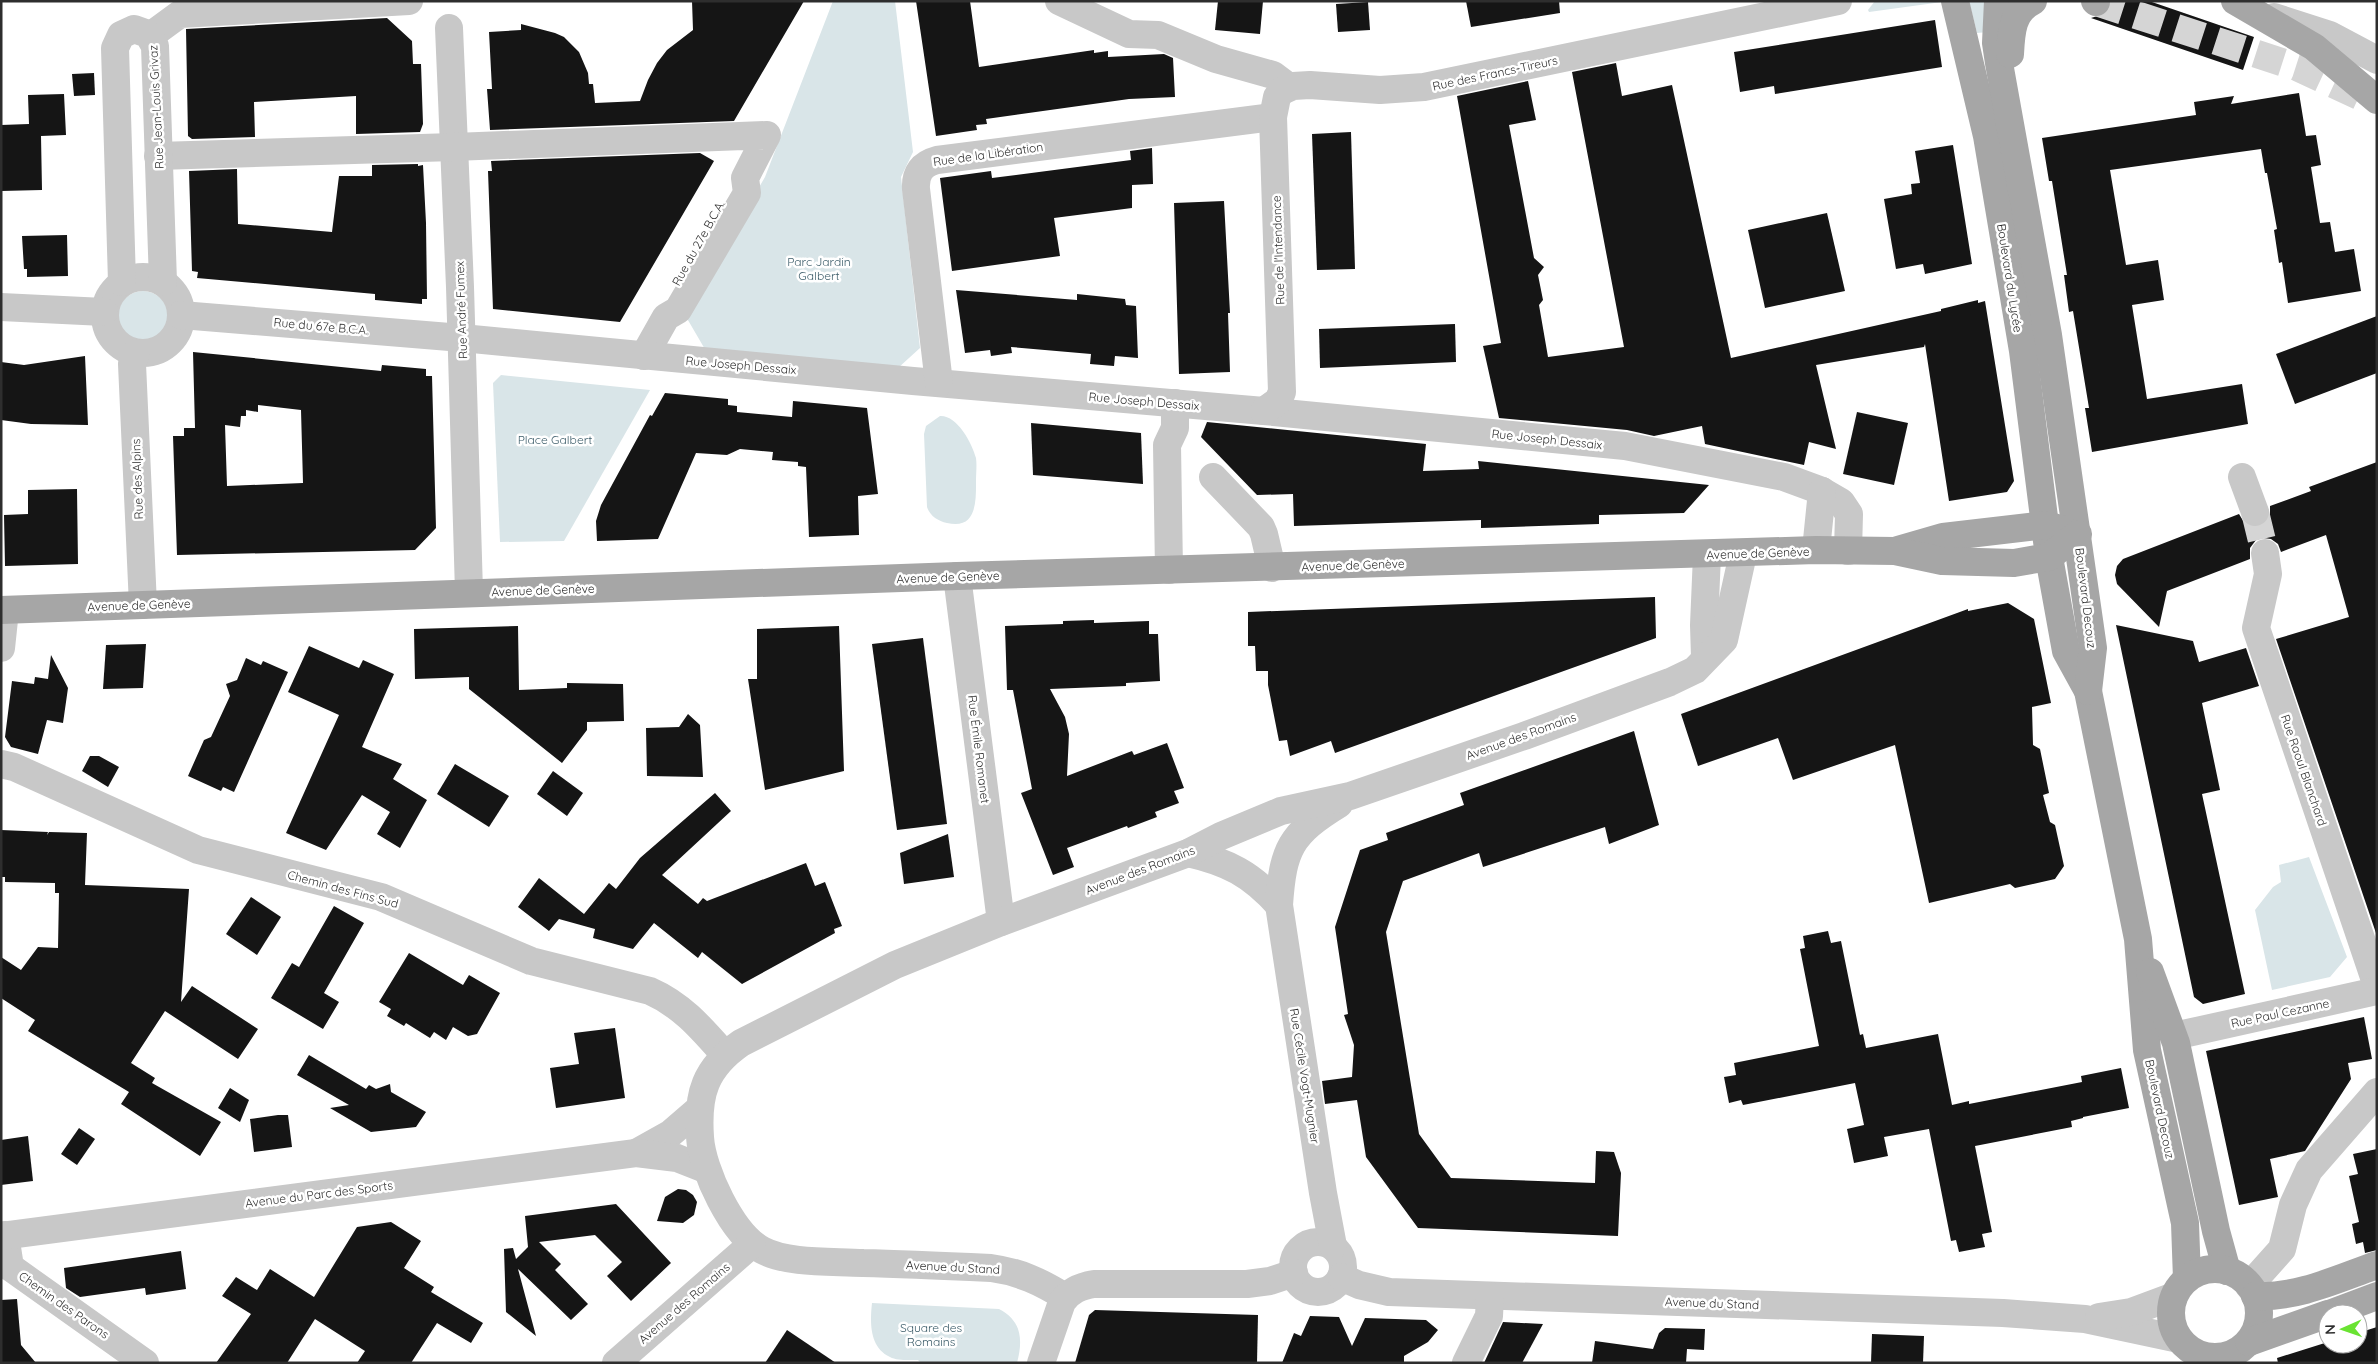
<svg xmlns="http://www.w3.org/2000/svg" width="2378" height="1364" viewBox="0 0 2378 1364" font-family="Quicksand,sans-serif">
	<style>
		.green { fill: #d9e5e8 }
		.building { fill: #151515; fill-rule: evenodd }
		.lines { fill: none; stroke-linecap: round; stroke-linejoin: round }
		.minor-tunnel { stroke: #d5d5d5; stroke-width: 28; stroke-dasharray: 28 14; stroke-linecap: butt }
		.major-tunnel { stroke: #d5d5d5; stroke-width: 28; stroke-dasharray: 28 14; stroke-linecap: butt }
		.minor { stroke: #c8c8c8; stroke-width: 28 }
		.major { stroke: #a6a6a6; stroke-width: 28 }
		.labels { text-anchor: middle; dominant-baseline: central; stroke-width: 5; stroke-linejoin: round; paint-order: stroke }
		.street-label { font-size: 12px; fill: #2e2e2e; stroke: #fff }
		.park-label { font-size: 12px; fill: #3c5c69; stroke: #fff }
	</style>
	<rect width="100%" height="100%" fill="#fff"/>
	<g class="green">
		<polygon points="833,1 895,1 913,152 901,177 920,348 898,368 706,351 685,315 765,177"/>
		<polygon points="1875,1 1942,1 1942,2 1869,12 1868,10"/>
		<polygon points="1969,1 1991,1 1988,32 1977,33"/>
		<circle cx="143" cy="316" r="25"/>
		<polygon points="501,375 650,390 564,541 500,542 493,383"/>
		<path d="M 940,416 C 957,415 972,443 976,458 C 977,465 976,474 976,481 C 976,501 977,530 947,523 C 938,521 930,516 927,507 L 924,434 L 926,426 Z"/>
		<polygon points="2309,857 2347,957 2330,977 2272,990 2255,910 2273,887 2281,882 2279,865"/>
		<path d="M 872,1303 L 999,1309 C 1022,1321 1023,1340 1017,1363 L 921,1363 L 918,1360 C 910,1360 897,1361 890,1357 C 869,1347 870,1322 872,1303 Z"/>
	</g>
	<g class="building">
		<polygon points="692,1 804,1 734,121 490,130 487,89 492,89 489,32 521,30 521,24 555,33 564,37 579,52 588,73 589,84 593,84 595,103 640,101 648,80 657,63 667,50 693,30"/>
		<polygon points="916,1 970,1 979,67 1094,50 1094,53 1108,51 1108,57 1164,54 1173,58 1175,97 1129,99 986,119 987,124 976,125 977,130 936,136"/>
		<polygon points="1218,1 1263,1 1260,34 1215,30"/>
		<polygon points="1466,1 1559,1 1560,13 1471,27"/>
		<polygon points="2111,1 2149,1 2254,37 2243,70 2091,18 2107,13"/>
		<polygon points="1368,2 1370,30 1338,32 1336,4"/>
		<polygon points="387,18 412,41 413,64 421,64 423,124 420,132 356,134 356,96 254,102 255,137 192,139 188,136 186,29"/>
		<polygon points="1935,20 1942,67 1775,94 1774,86 1740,92 1734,52"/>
		<polygon points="1616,63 1622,96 1672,85 1731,358 1941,311 1941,309 1978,300 1978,303 1985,301 2014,481 2007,492 1949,501 1925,344 1924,347 1816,365 1836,449 1809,442 1804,465 1705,444 1702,426 1654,436 1627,430 1499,418 1483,346 1501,343 1457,96 1528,81 1536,120 1509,125 1534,258 1544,267 1538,275 1543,300 1539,305 1548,357 1624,347 1572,72"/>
		<polygon points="94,73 95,95 74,96 72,74"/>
		<polygon points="2299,93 2306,136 2316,135 2321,165 2311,167 2320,223 2330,222 2335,252 2354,249 2361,291 2288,303 2282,262 2279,263 2274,230 2277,229 2267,173 2265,173 2261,149 2110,170 2126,265 2158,260 2164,300 2132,305 2147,399 2242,384 2248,424 2092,452 2085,408 2089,408 2073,311 2069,312 2064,275 2067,275 2052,181 2049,181 2042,138 2196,115 2194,102 2234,96 2231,104"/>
		<polygon points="64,94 66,135 41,136 42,190 1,191 1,125 29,124 28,95"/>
		<polygon points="1351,132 1355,269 1317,270 1312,134"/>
		<polygon points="1953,145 1972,264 1925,274 1923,264 1896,269 1884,199 1912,194 1911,184 1920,183 1915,151"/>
		<polygon points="1152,148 1153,184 1132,185 1132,208 1054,218 1060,256 952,271 940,178 991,171 992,178 1131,160 1130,151"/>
		<polygon points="700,153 714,161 620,322 493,309 488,171 492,171 491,161"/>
		<polygon points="418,164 418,166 423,165 426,223 427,299 422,299 422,304 375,300 375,294 197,278 198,272 192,271 189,171 237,169 238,224 332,232 339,176 372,176 372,165"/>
		<polygon points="1224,201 1230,313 1228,313 1230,372 1179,374 1174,203"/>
		<polygon points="1827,213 1845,291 1765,308 1748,230"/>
		<polygon points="67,235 68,276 27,277 27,269 24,269 22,236"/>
		<polygon points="956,290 1077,300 1077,294 1125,299 1126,305 1136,306 1138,358 1115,356 1114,366 1090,364 1091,354 1011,347 1012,353 991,356 990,350 965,353"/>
		<polygon points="2377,316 2377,373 2295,404 2276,354"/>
		<polygon points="1455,324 1456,362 1320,368 1319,329"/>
		<path d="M 193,352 L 381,371 L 382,365 L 426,369 L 426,376 L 432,376 L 436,528 L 415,550 L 177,555 L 173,436 L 184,436 L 184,428 L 195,428 ZM 258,405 L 301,410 L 303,483 L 227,486 L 225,425 L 240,427 L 241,416 L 246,416 L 246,410 L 258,412 Z"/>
		<polygon points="85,356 88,425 31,424 1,420 1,362 24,365"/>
		<polygon points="665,393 728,399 728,405 737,406 737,412 792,417 793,401 867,408 878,494 858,496 859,535 809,537 806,467 798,466 798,462 772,460 773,452 740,449 727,455 696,453 658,539 597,541 596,521 601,505 650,415 652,416"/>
		<polygon points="1857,412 1908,423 1894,485 1843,474"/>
		<polygon points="1207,422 1426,444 1423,471 1479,469 1478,461 1709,485 1684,513 1599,515 1599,524 1481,528 1481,520 1294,526 1293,494 1257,495 1201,437"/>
		<polygon points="1031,423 1141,433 1143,484 1033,475"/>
		<polygon points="2377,462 2377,936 2276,639 2349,617 2326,535 2281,552 2278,544 2271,539 2263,538 2256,540 2250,548 2250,559 2167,591 2159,627 2117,584 2115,575 2117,566 2123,559 2239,514 2245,524 2253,527 2261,526 2267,522 2270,515 2270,506 2311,491 2309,487"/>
		<polygon points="77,489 78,564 5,566 4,515 28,514 28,490"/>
		<polygon points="1655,597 1656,638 1335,753 1331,741 1290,756 1287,740 1279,741 1268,685 1268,671 1256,671 1255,646 1248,646 1248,612"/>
		<polygon points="2008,603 2034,619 2051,703 2032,707 2033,745 2040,749 2049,793 2043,795 2050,822 2055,825 2064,866 2055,879 2015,888 2010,884 1929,903 1895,745 1793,780 1778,738 1698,766 1681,714 1968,609 1968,611"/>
		<polygon points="1094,620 1094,623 1149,621 1149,634 1158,634 1160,681 1126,683 1126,686 1050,689 1065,717 1069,734 1067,776 1132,751 1134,755 1167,743 1184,788 1174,791 1179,803 1155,812 1157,817 1128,828 1127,826 1067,848 1074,867 1053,875 1021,793 1032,789 1013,690 1007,690 1005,626 1063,624 1063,621"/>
		<polygon points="2116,625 2193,641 2199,662 2246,648 2259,686 2202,703 2220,790 2202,794 2245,994 2203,1004 2194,997"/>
		<polygon points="518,626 519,690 567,688 567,683 623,684 624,721 587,722 587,730 562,763 469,689 469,677 415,679 414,629"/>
		<polygon points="839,626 844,771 765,790 748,679 757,679 757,629"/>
		<polygon points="923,638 947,824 897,830 872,644"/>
		<polygon points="146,644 143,688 103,689 106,645"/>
		<polygon points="309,646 359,668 363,660 394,674 362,747 402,764 393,779 427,800 400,848 377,834 390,812 362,795 326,850 286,833 339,715 288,692"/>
		<polygon points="51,655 68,688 63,723 47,720 38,754 11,747 5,737 12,681 34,684 35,677 48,679"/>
		<polygon points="246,658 261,665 263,661 288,672 234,792 223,787 221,791 188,776 204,740 211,737 230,696 226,684 237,680"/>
		<polygon points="688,714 700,725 703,777 647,776 646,728 679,727"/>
		<polygon points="1634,731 1659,825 1609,844 1605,827 1483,867 1479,853 1403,881 1386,932 1419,1134 1451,1178 1595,1183 1596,1151 1614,1152 1621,1173 1618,1236 1418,1228 1366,1157 1357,1100 1325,1104 1322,1081 1352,1077 1354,1045 1344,1015 1348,1014 1335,927 1360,850 1388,840 1386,833 1464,805 1460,793"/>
		<polygon points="90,756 99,756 119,767 108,787 82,771"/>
		<polygon points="455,764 509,796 489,827 437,794"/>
		<polygon points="553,771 583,793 567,816 537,794"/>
		<polygon points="715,793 731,811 662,875 698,904 703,898 707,901 806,863 815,886 825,882 842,926 834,929 835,933 742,984 702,952 698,958 654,923 633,949 593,938 595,929 559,919 549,931 518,907 539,878 584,914 609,883 616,889 640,858"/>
		<polygon points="1,830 48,832 47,835 49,832 87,833 85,885 189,889 181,1002 192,986 258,1029 238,1059 165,1011 131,1063 155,1078 152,1083 221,1122 200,1156 121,1104 129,1092 28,1031 35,1020 1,998 1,957 21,970 38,947 58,948 59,893 55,893 55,883 5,882 5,877 1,877"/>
		<polygon points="948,834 954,877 904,884 900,853"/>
		<polygon points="251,897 281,917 257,955 226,934"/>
		<polygon points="334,906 364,923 324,993 339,1002 323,1029 271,998 292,963 299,967"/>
		<polygon points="1828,931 1831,943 1841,941 1860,1035 1863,1034 1866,1048 1938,1034 1952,1105 1969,1101 1969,1104 2082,1082 2081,1076 2121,1068 2129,1108 2083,1117 2083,1118 2071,1121 2072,1127 1975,1146 1992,1232 1982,1234 1985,1247 1959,1252 1956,1240 1951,1241 1929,1129 1884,1137 1888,1156 1854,1163 1847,1129 1864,1125 1855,1083 1743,1105 1741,1100 1729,1103 1724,1077 1736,1075 1734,1063 1819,1046 1800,949 1805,948 1803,936"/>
		<polygon points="409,953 463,985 469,975 500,993 477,1034 468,1036 453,1027 446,1040 434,1032 430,1038 406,1023 404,1026 387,1016 391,1009 379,1002"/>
		<polygon points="2364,1017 2372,1059 2348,1063 2351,1079 2305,1151 2270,1159 2278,1197 2239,1205 2206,1051"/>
		<polygon points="615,1028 625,1098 556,1108 550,1068 579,1064 574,1033"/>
		<polygon points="309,1055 366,1089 369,1085 376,1089 390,1084 391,1092 426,1112 416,1127 371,1132 330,1108 349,1105 297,1075"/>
		<polygon points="230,1088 249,1100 240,1122 218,1108"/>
		<polygon points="278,1115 288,1115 292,1147 254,1152 250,1119"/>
		<polygon points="79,1128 95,1139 77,1165 61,1154"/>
		<polygon points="28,1136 33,1181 1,1185 1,1140"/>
		<polygon points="2377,1149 2377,1250 2365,1253 2363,1242 2356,1244 2352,1224 2359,1222 2349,1176 2358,1174 2353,1154"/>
		<polygon points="678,1189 686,1190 693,1195 697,1202 694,1215 683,1223 657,1221 665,1197"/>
		<polygon points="616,1204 671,1263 631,1301 607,1276 622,1262 595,1235 539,1242 561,1264 555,1270 588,1304 571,1320 518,1269 536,1336 506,1312 504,1249 513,1248 516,1259 528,1247 525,1216"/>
		<polygon points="391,1222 421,1241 404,1268 434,1287 431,1292 483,1323 471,1343 437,1323 411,1363 357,1363 365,1351 315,1319 287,1363 216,1363 251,1314 222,1296 236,1277 257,1290 270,1269 314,1297 357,1227"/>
		<polygon points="181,1251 186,1289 146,1295 145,1288 80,1297 66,1288 64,1268"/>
		<polygon points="17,1299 21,1345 36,1363 1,1363 1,1300"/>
		<polygon points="1095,1310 1258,1315 1257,1363 1075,1363 1089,1315"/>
		<polygon points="1310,1316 1339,1317 1352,1346 1365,1318 1426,1320 1438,1330 1428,1342 1404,1356 1404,1363 1282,1363 1294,1333 1301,1336"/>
		<polygon points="1503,1322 1543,1324 1522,1363 1484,1363"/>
		<polygon points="2377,1327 2377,1363 2278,1363 2277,1358 2328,1342 2328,1344 2358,1344 2358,1333"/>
		<polygon points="1665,1328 1705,1329 1704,1350 1687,1349 1686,1363 1592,1363 1595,1341 1653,1349 1659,1333"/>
		<polygon points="787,1330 836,1363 765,1363"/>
		<polygon points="1872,1334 1924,1336 1923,1363 1871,1363"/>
	</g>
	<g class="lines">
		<polyline class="minor-tunnel" points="2255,512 2265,553"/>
		<polyline class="major-tunnel" points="2096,2 2297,67 2372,102"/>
		<g class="minor">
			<polyline points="1059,1 1129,34 1158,35 1216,59 1273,75 1289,87"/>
			<polyline points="2274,17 2330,35 2377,60"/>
			<polyline points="449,28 460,287 469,592"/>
			<polyline points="150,36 180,14 409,1"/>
			<polyline points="158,156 454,147 767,135 745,178 747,193 678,310 666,317 644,356"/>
			<circle cx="143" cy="315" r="38"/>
			<polyline points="122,282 115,48 121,35 134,29 148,34 155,46 163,282"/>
			<polyline points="1,307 104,312"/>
			<polyline points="181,315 462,338 913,381 1264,411 1625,446 1784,477 1822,491 1841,502 1849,514 1848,551"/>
			<polyline points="136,353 132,364 143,605"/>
			<path d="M 939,383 L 916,189 C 915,173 922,164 937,160 L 1273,117"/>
			<polyline points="1264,411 1278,401 1282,392 1273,117 1277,97 1282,91 1293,86 1310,85 1380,90 1424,87 1838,1"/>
			<polyline points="1213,477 1261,527 1264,534 1272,568"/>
			<polyline points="2242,477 2255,512"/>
			<polyline points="1816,550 1822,491"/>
			<polyline points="2265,553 2268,574 2256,628 2377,986"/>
			<polyline points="1169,570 1167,445 1175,428 1175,403"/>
			<polyline points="957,576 1001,922"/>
			<polyline points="1,648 5,610"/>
			<polyline points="1705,657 1704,625 1707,555"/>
			<path d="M 1,764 L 14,767 L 198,850 L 381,897 L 531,961 L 650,991 C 682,1005 702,1029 725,1055"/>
			<path d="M 1188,853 C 1228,862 1251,874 1279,905"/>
			<polyline points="2183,1034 2377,991"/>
			<polyline points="636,1153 670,1134 699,1109"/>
			<polyline points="5,1235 10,1267 145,1363"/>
			<polyline points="1,1236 636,1153 677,1158 705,1169"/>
			<circle cx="1318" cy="1267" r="25"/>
			<path d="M 1333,1246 L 1323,1193 L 1279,905 C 1283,849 1290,834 1339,804"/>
			<polyline points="1341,1277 1359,1285 1389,1292 2003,1313 2085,1319 2179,1339"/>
			<polyline points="2249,1286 2282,1249 2293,1205 2309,1170 2377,1092"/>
			<path d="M 1065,1297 C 1041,1282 1020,1272 991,1268 C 948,1266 905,1264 863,1263 C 833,1261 788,1264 762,1250 C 732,1234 702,1170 700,1137 C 697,1094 705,1068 741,1043 L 895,965 L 1001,922 L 1188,853 L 1221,836 L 1281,811 L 1350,796 L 1524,736 L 1670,682 L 1695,670 L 1724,640 L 1743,554"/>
			<polyline points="2099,1317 2131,1312 2174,1296"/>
			<polyline points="616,1363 752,1244"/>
			<path d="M 1041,1363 L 1062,1302 C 1070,1290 1081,1286 1094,1284 L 1247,1284 L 1270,1281 L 1294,1273"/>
			<polyline points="1466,1363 1489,1316 1490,1296"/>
		</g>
		<g class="major">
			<polyline points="1955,1 1987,136 2023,351 2049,557 2066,651 2088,691 2138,939 2147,1050 2185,1223 2187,1279"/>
			<polyline points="1998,1 1996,43 1999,63 2048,335 2093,648 2088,691"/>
			<polyline points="2095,1 2096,2"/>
			<polyline points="2235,1 2314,47 2377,100"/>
			<path d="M 2010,54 C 2011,33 2012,11 2033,1"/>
			<polyline points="1898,550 1943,537 2046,525 2064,530"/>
			<polyline points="1,610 957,576 1816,550 1895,551 1942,561 2014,563 2049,557 2078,534"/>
			<polyline points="2150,972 2176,1043 2216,1231 2227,1271"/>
			<circle cx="2215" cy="1313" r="44"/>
			<path d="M 2255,1296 C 2298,1298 2337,1279 2377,1265"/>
			<polyline points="2329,1314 2377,1296"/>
			<polyline points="2249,1342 2328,1314"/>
		</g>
	</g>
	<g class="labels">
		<g class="street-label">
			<text transform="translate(1495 73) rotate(-12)">Rue des Francs-Tireurs</text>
			<text transform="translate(156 107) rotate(-93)">Rue Jean-Louis Grivaz</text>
			<text transform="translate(988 154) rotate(-8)">Rue de la Libération</text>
			<text transform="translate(698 243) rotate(-61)">Rue du 27e B.C.A.</text>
			<text transform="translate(1278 250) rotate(-92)">Rue de l'Intendance</text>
			<text transform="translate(2010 278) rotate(81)">Boulevard du Lycée</text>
			<text transform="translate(461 310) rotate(-92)">Rue André Fumex</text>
			<text transform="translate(321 326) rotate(5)">Rue du 67e B.C.A.</text>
			<text transform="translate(741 365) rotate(5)">Rue Joseph Dessaix</text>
			<text transform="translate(1144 401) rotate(5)">Rue Joseph Dessaix</text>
			<text transform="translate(1547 439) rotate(6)">Rue Joseph Dessaix</text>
			<text transform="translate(137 479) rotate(-92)">Rue des Alpins</text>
			<text transform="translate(1758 553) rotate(-2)">Avenue de Genève</text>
			<text transform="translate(1353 565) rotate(-2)">Avenue de Genève</text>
			<text transform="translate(948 577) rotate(-2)">Avenue de Genève</text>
			<text transform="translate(543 590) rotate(-2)">Avenue de Genève</text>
			<text transform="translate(2086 598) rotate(83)">Boulevard Decouz</text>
			<text transform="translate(139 605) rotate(-2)">Avenue de Genève</text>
			<text transform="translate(1521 736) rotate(-20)">Avenue des Romains</text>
			<text transform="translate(979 749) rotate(83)">Rue Émile Romanet</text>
			<text transform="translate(2304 770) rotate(71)">Rue Raoul Blanchard</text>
			<text transform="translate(1140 870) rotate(-21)">Avenue des Romains</text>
			<text transform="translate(343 889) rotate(15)">Chemin des Fins Sud</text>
			<text transform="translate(2280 1013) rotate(-12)">Rue Paul Cezanne</text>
			<text transform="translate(1305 1076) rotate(81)">Rue Cécile Vogt-Mugnier</text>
			<text transform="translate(2160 1109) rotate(78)">Boulevard Decouz</text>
			<text transform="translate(319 1194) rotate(-7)">Avenue du Parc des Sports</text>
			<text transform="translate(953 1267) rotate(3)">Avenue du Stand</text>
			<text transform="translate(684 1303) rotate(-41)">Avenue des Romains</text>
			<text transform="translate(1712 1303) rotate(2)">Avenue du Stand</text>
			<text transform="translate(64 1305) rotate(35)">Chemin des Parons</text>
		</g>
		<g class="park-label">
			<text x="819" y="261">Parc Jardin<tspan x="819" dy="14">Galbert</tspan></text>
			<text x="555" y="439">Place Galbert</text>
			<text x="931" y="1327">Square des<tspan x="931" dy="14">Romains</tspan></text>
		</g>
	</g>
	<rect width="2378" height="1364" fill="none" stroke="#2e2e2e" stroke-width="5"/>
	<g transform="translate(2343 1329) rotate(268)"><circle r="24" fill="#ffffff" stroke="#ababab"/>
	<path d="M0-4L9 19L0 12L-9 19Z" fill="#6ae332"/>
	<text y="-8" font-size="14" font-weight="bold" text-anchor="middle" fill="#2e2e2e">N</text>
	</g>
</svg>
